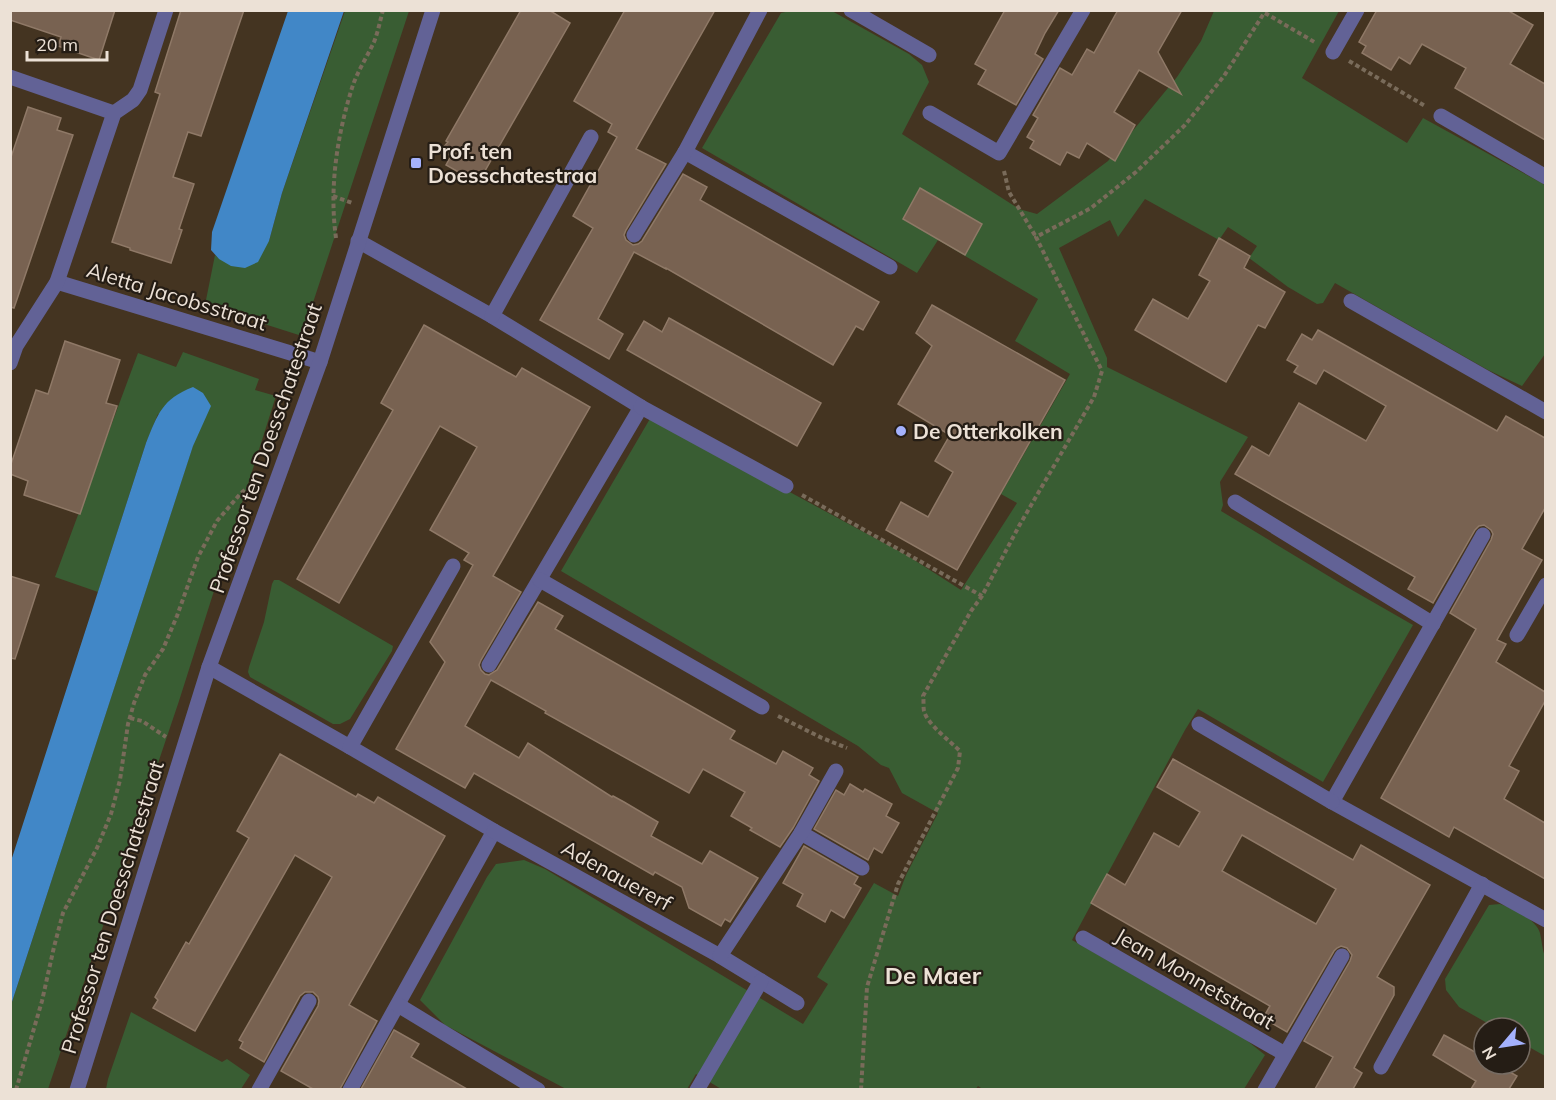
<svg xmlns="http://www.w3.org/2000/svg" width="1556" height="1100" viewBox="0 0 1556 1100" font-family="Mulish,sans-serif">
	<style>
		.green { fill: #395d33 }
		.water { fill: #4187c7 }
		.building { fill: #786251; stroke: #8f7967; stroke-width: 1.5; fill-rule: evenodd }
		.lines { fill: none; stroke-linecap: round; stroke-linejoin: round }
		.path { stroke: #796b5a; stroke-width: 4; stroke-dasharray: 4.5 3; stroke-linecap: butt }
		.minor { stroke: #626296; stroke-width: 15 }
		.poi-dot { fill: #a4b1fc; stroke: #251d15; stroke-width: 2 }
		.labels { text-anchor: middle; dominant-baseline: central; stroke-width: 4.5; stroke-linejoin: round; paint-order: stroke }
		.poi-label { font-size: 21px; font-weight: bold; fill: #ece1d6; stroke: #251d15; text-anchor: start }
		.street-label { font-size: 21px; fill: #ece1d6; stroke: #251d15 }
		.quarter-label { font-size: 24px; font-weight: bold; fill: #ece1d6; stroke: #251d15 }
	</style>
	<rect width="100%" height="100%" fill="#443421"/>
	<g class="green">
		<polygon points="345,11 409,11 302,336 205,305 215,255 219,259 269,241 282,193"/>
		<polygon points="790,11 832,11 909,54 922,65 929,82 902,134 1019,209 1037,214 1108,161 1177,77 1201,41 1214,11 1339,11 1302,78 1407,143 1423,118 1545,185 1545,354 1522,386 1488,370 1335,283 1323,303 1317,304 1288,287 1249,258 1257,246 1228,227 1219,240 1145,199 1118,237 1110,220 1059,248 1107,358 1107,367 1248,437 1220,482 1223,505 1221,511 1345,586 1413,625 1323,782 1198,709 1185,730 1072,940 1245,1039 1265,1055 1244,1089 984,1090 978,1086 975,1090 723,1090 696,1074 687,1089 566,1089 445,1025 420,1000 487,877 496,864 524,860 545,869 803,1024 828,984 817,977 874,883 898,896 906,875 938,813 902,793 889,768 881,765 858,746 561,571 651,417 908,556 961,590 1017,503 1001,494 1070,374 1015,341 1038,299 938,240 917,273 702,148 781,13"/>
		<polygon points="183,352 259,379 255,390 276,396 179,701 48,1089 11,1090 11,1005 195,439 158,414 146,443 98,592 55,577 138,353 176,367"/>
		<polygon points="274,580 279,580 393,646 392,651 350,719 340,724 333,724 250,677 248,672 249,667 264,622 272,584"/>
		<path d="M 1500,904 C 1513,909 1536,919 1540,933 C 1542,941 1542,949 1545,957 L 1545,1056 L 1520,1042 L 1520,1028 L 1496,1028 L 1459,1007 L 1446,990 L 1445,979 L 1489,905 Z"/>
		<polygon points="131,1012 222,1062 227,1059 250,1075 241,1089 106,1089 108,1079"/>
	</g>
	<g class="water">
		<polygon points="288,11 344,11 282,193 269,241 258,262 245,268 231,266 219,259 211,250 212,232"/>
		<path d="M 193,387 L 203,393 L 211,406 L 193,446 L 11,1005 L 11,861 L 146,443 C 158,414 162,399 193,387 Z"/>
	</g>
	<g class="building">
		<polygon points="10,10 115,10 99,60 58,46 61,37 10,20"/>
		<polygon points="181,10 244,10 201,136 188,132 173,177 194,184 179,229 182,230 171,263 130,250 130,248 112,242 160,94 155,92"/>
		<polygon points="521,10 549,10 570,23 478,183 446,165 451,156 441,150 448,142 446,141"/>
		<polygon points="625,10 715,10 636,149 666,164 626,230 624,235 626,240 633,245 638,244 642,241 683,174 707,187 700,200 879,302 863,330 856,326 833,365 666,268 666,269 634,252 598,319 623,334 609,359 540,320 593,228 573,216 617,137 608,132 612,124 574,101"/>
		<polygon points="1005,10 1059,10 1045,33 1035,54 1043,59 1016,105 978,84 986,70 975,64"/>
		<polygon points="1118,10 1182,10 1158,52 1181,94 1139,70 1114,112 1135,125 1115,161 1087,143 1079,158 1067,152 1060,165 1030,148 1034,141 1027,137 1038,118 1033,115 1060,68 1072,75 1087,49 1094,53"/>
		<polygon points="1377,10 1507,10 1533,25 1510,64 1545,84 1545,140 1455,88 1466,68 1422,44 1410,64 1399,57 1391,70 1362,53 1366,46 1359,42"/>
		<polygon points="28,107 61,118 57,130 73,135 14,308 10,307 10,160"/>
		<polygon points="920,188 982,224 965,255 903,219"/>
		<polygon points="1219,238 1250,256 1244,268 1285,292 1265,328 1258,325 1226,382 1135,330 1153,299 1188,319 1210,281 1199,275"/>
		<polygon points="932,305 1065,380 957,570 886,530 901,502 928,517 953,472 935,461 950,435 898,404 932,346 916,333"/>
		<polygon points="669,318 821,403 797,446 627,350 644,321 662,332"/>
		<polygon points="424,325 516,377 522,368 590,407 493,576 521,592 481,660 479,665 481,670 485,674 489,675 497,670 538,602 563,616 555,629 735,731 730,739 776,764 783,751 813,768 809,775 819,781 793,828 780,847 750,830 752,828 731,816 745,792 703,769 689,793 545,713 546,711 491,680 465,726 519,758 528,743 612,797 613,796 624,802 658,822 651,836 702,864 710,851 758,878 730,922 725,919 721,926 689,908 682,887 655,872 653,875 474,773 465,788 396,749 445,662 430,642 473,565 464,560 469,553 430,530 477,447 440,426 339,603 297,579 393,410 381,403"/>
		<polygon points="1318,330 1497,431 1506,416 1545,438 1545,508 1522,549 1542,560 1497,640 1506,644 1496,662 1545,692 1545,701 1509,766 1519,771 1504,799 1545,823 1545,879 1454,827 1449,837 1381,798 1476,629 1450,613 1491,540 1493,534 1491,530 1484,525 1479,526 1475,530 1433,603 1408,589 1415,577 1235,474 1252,446 1269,456 1299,403 1366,441 1386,406 1324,370 1316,384 1294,372 1298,366 1287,360 1302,334 1312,340"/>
		<polygon points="65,341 120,360 106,403 117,406 80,514 24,495 28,481 10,474 10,467 36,390 48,394"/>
		<polygon points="10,576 39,585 15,659 10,658"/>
		<polygon points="280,754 356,797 358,794 374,803 378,797 445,836 349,1005 377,1021 340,1089 313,1089 281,1071 318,1006 319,1001 318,997 313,992 305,992 300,996 264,1062 240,1048 243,1042 239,1040 332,877 295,855 195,1031 153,1008 158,1000 155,997 186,942 189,944 249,838 237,831"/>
		<path d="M 1173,759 L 1353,860 L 1361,845 L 1430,885 L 1377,977 L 1394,987 L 1394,995 L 1354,1068 L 1362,1073 L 1353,1089 L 1315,1089 L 1333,1057 L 1304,1041 L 1350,961 L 1352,955 L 1347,948 L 1341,946 L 1337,948 L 1334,951 L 1287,1032 L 1263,1018 L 1270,1006 L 1091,903 L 1107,874 L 1125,885 L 1154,833 L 1179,847 L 1200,812 L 1157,787 ZM 1242,835 L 1336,889 L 1316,924 L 1222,871 Z"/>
		<polygon points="850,784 863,792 865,789 892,804 886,816 899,823 882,853 874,848 868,860 814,829 836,790 844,795"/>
		<polygon points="804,846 858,877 854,884 861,888 844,918 831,910 825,922 797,906 803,894 783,883"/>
		<polygon points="394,1030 419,1044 411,1057 467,1089 361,1089"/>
		<polygon points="1444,1035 1484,1057 1484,1064 1496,1064 1517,1076 1509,1089 1471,1089 1476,1081 1433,1055"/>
	</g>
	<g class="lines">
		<g class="path">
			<polyline points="1265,13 1316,43"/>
			<polyline points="1349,61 1425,106"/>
			<polyline points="1004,171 1009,192 1036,237"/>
			<polyline points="333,196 352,203"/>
			<path d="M 336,238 C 329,188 337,136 352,88 C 357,72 367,57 374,42 C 378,32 380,21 383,10"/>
			<polyline points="802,495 982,596"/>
			<polyline points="778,716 822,738 847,748"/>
			<polyline points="130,718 142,721 166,737"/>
			<polyline points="16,1090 42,1001 54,947 63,913 97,848 111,814 120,780 128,724 134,703 145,675 163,649 177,616 198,557 217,521 241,493 253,484"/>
			<path d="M 861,1090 L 867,987 L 898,884 L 958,768 L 960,751 C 950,741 927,724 924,711 C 923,706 924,700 923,696 L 971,611 L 982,596 L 1019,526 L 1094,397 L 1102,371 L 1036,237 L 1091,208 L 1136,172 L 1185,125 L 1224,76 L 1266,10"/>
		</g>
		<g class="minor">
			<polyline points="851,10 929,55"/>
			<polyline points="1333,52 1357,10"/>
			<polyline points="10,77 114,113"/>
			<polyline points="930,113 999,153 1083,10"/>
			<polyline points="1441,116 1546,177"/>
			<polyline points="685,152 890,267"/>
			<polyline points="634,235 685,152 760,10"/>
			<polyline points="358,241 492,316 641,407 489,665"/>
			<polyline points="57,282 320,362"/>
			<polyline points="1351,301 1546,412"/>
			<polyline points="492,316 591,137"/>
			<polyline points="10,363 16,346 57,282 114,113 133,100 140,90 166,10"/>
			<polyline points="641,407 786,486"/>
			<polyline points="1235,502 1433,624"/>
			<polyline points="1483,535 1332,802 1546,920"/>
			<polyline points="540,580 762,707"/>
			<polyline points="1517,635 1546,585"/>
			<polyline points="209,667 350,747 494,831 350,1090"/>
			<polyline points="1199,724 1332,802"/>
			<polyline points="350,747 453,566"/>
			<polyline points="494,831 720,956 797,1003"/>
			<polyline points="801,833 862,868"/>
			<polyline points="1083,938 1285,1054"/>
			<polyline points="720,956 801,833 836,771"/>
			<polyline points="398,1005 538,1090"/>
			<polyline points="1381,1067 1482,884"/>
			<polyline points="77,1090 209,667 320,362 433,10"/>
			<polyline points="259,1090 309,1001"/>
			<polyline points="697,1090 761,981"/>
			<polyline points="1265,1090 1342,956"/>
		</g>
	</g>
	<g class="poi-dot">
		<rect x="410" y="157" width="12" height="12" rx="3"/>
		<circle cx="901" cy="431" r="6"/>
	</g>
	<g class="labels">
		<g class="poi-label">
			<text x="428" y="151">Prof. ten<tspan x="428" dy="24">Doesschatestraa</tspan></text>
			<text x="913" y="431">De Otterkolken</text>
		</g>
		<g class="street-label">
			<text transform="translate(177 296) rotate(17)">Aletta Jacobsstraat</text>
			<text transform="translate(265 448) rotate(-71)">Professor ten Doesschatestraat</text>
			<text transform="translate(617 875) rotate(29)">Adenauererf</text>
			<text transform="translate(112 907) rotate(-73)">Professor ten Doesschatestraat</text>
			<text transform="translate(1195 978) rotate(30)">Jean Monnetstraat</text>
		</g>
		<g class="quarter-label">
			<text x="933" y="975">De Maer</text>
		</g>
	</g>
	<rect width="1556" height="1100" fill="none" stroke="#ece1d6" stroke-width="24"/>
	<g transform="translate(1502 1046) rotate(241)"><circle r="28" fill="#251d15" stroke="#756b62" stroke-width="1.5"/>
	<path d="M0-4.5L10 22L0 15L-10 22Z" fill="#a4b1fc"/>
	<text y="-9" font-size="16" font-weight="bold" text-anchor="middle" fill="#ece1d6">N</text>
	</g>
	<path d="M27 51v9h80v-9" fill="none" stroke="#ece1d6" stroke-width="3"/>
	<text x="36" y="51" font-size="18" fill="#ece1d6" stroke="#251d15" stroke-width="4.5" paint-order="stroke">20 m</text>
</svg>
